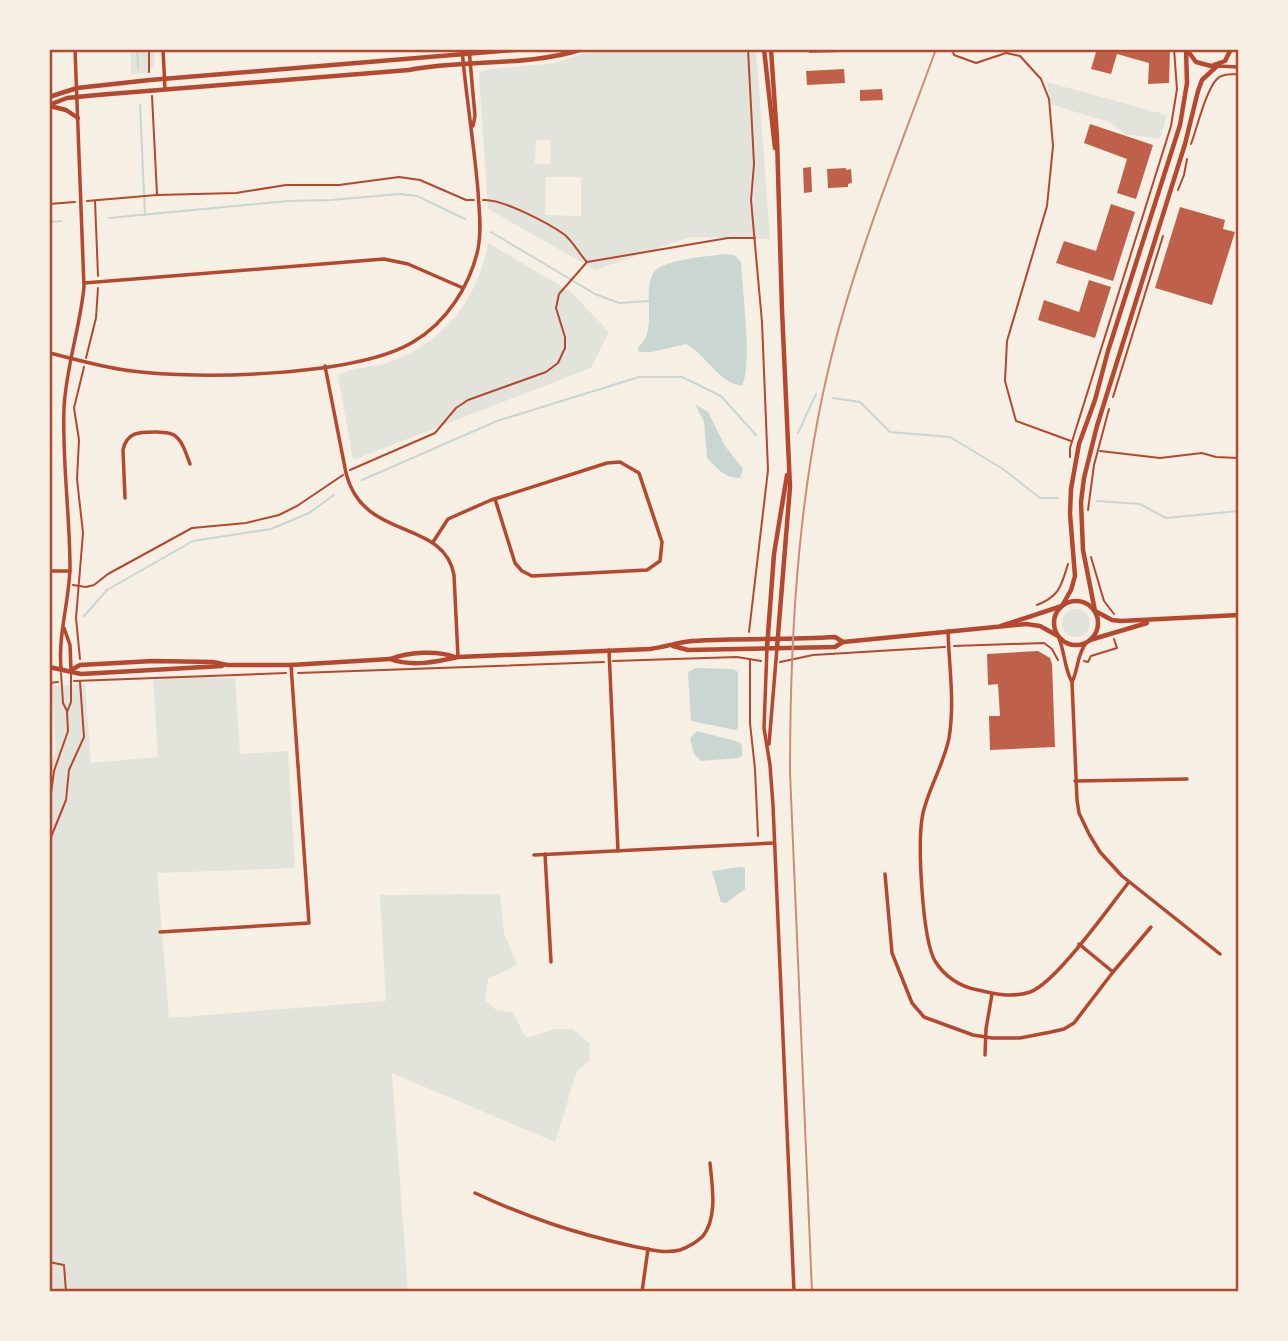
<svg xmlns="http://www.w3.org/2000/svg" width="1288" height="1341" viewBox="0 0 1288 1341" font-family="Arial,sans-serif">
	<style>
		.green { fill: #e2e4dc; fill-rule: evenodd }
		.water { fill: #c9d6d2 }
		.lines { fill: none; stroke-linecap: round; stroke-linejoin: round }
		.stream { stroke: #c9d6d2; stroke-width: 2 }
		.building { fill: #bf614a }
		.path { stroke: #b5482f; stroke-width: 2 }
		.service { stroke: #b5482f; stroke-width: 2 }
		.minor { stroke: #b5482f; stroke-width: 3.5 }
		.tertiary { stroke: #b5482f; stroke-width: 4.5 }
		.secondary { stroke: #b5482f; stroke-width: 4.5 }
		.rail { stroke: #cf8b77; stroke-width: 2 }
		.neatline { fill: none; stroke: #b5482f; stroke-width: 2.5 }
	</style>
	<rect width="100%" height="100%" fill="#f6efe4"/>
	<g class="green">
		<polygon points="131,49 155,49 154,66 148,73 131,74"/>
		<path d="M 598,49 L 756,49 L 770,239 L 691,237 L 595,270 L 488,209 L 479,74 L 484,70 L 555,63 ZM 536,140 L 551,140 L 550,164 L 535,164 ZM 546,177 L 581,177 L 581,216 L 545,215 Z"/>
		<polygon points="1047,82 1167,115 1160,139 1125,134 1111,123 1050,104"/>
		<path d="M 488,243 L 571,292 L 609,332 L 591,368 L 353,460 L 338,375 C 352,367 374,368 390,362 C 443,343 479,298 488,243 Z"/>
		<circle cx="1076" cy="623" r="14"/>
		<polygon points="153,676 235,678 240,754 288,751 295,868 157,873 169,1018 386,1001 380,895 500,894 504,933 517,965 488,979 485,1000 496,1010 513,1013 526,1038 556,1029 573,1029 590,1044 589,1061 577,1071 555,1142 392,1073 408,1292 49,1292 49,768 56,748 51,686 85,684 91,763 158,757"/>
	</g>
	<g class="water">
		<path d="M 725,254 L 734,255 L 741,262 C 742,290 753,365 742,386 C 717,382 706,354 686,344 L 652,352 L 639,352 L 638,347 C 662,330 636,280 660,267 C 679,258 705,257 725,254 Z"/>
		<polygon points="695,404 708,412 725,446 743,469 740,478 730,477 721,472 707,458 704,422"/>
		<polygon points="696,668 733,669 738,672 738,727 736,730 691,721 688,672"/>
		<polygon points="697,731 739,742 742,746 742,756 738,758 701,761 694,754 690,738"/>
		<polygon points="740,867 745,868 745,889 726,903 721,902 712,871"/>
	</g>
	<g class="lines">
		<g class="stream">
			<polyline points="137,49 138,68"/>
			<polyline points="140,105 145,215"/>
			<polyline points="109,218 288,201 331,200 400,194 417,196 465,219"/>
			<polyline points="49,222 62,221"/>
			<polyline points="491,232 595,294 619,303 649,301"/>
			<polyline points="833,398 860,402 890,432 950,437 1003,469 1040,498 1058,498"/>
			<polyline points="798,433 816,394"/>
			<polyline points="362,480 497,421 639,377 682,377 721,396 756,435"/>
			<polyline points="1097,501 1140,504 1166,518 1239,511"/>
			<polyline points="84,616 107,590 193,541 271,529 309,513 334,495"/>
		</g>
	</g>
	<g class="building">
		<polygon points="809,49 843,49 843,52 809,53"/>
		<polygon points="1097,49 1170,49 1169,83 1148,84 1149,63 1117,54 1111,74 1091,69"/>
		<polygon points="844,69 845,83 807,85 806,71"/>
		<polygon points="882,89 883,100 860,101 860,90"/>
		<polygon points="1090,124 1153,145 1136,199 1117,193 1127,159 1084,143"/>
		<polygon points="811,167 812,192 804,193 803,168"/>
		<polygon points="846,168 846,170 851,169 852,183 848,184 848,187 828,188 827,169"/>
		<polygon points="1111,204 1135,212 1113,281 1056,263 1064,241 1096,251"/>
		<polygon points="1180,207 1225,220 1223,229 1235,232 1212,305 1155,288"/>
		<polygon points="1089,280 1111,287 1095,338 1038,320 1044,300 1079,312"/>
		<polygon points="1038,651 1050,658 1052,664 1055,747 990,750 989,716 1000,716 998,684 988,685 987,654"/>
	</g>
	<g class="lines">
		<g class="path">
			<polyline points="149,49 149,72"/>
			<polyline points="748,49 754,164 751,200 762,322 768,470 749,632"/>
			<polyline points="952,49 954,55 976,63 1006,53 1020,56 1041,79 1049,99 1053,146 1047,206 1007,341 1005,381 1016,421 1071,441"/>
			<polyline points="152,96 157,194"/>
			<path d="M 1191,144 C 1197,128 1206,90 1217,79 C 1222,73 1232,75 1239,74"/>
			<polyline points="1178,190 1184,175 1187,159"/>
			<path d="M 483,200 C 501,198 550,224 565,235 C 573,242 579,253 586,261"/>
			<polyline points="87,201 157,195 236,193 286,185 339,185 399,177 420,180 466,200 474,200"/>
			<polyline points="95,201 98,276"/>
			<polyline points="49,204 75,202"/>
			<polyline points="86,358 96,318 98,288"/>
			<polyline points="1113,397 1163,236"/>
			<polyline points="1100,451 1160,458 1202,453 1216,457 1239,458"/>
			<polyline points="1070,457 1070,448 1171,126 1177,89 1174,49"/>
			<polyline points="350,470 435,433 456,408 468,400 546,372 558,363 565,348 565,337 556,308 559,294 587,262 728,238 755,238"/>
			<polyline points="1088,510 1094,465 1109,409"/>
			<polyline points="1091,557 1104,601 1114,614"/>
			<polyline points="73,585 86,587 94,585 108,574 192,528 246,523 279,515 297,506 343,475"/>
			<path d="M 1037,605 C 1060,596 1061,586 1068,564"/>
			<polyline points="954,646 1044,643 1052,649 1058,660"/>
			<polyline points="80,659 76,618 83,533 77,479 79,440 74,408 84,367"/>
			<polyline points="750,659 750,723 755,769 758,836"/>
			<polyline points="613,661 737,657 761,661"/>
			<polyline points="1084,661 1088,662 1091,656 1117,648 1114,639"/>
			<polyline points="780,662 813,655 945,647"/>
			<polyline points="298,673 604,662"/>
			<polyline points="74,681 286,673"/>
			<polyline points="49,683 58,682"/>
			<polyline points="49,842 66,800 69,770 84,737 80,682"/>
			<polyline points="49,1262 64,1265 66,1292"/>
		</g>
		<g class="service">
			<polyline points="61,673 63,703 67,711"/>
			<polyline points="49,808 54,771 68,731 67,712 71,702 71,673"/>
		</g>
		<g class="minor">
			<polyline points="163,49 165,89"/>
			<polyline points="469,49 475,116 473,126"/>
			<polyline points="1237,49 1239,51"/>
			<polyline points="1217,66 1239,67"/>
			<polyline points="84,283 384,259 408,264 463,288"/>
			<path d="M 49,353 C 76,359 104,368 132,371 C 198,380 357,376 413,342 C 446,323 470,286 478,249 C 482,230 479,210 478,191 C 474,143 466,97 462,49"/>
			<path d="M 325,366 L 346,473 C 363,542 444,518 454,575 L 458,657"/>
			<path d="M 125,498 L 123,450 C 127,431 141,432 157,432 C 163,433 169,432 174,435 C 183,441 186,454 190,464"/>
			<polyline points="433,542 448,519 491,500 501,497 607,463 620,462 639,473 662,542 660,561 647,570 532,576 522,571 515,563 495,499"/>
			<polyline points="49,571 70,571"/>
			<polyline points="64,628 70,645 71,670"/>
			<path d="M 948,631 C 949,667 955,702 949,738 C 944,764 929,787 923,813 C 917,840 922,938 935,961 C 944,976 960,987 978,990 C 995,994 1012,998 1030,992 C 1056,983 1109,907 1129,882"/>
			<path d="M 1058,636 C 1065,651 1064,668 1072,682"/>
			<path d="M 1086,643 C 1076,657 1079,668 1072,682 L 1077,800 L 1079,813 L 1089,834 L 1100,852 L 1122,876 L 1220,954"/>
			<polyline points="767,648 764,728 770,765 773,805 794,1292"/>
			<polyline points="609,650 618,851"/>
			<path d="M 61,668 C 58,635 69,602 70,568 C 70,515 62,461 64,408 C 66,367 80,328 84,287 L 75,49"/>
			<polyline points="769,744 777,648"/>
			<polyline points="1075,781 1187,779"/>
			<polyline points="545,854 551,962"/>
			<polyline points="534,855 774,843"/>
			<polyline points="885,874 892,953 912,1003 924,1017 973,1035 992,1038 1020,1038 1051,1032 1064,1029 1074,1023 1113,972 1079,944"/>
			<polyline points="160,932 309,923 291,665"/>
			<polyline points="1113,972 1151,927"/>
			<polyline points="985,1055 986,1029 992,994"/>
			<path d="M 475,1193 C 529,1218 574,1233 632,1246 C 648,1249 664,1254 680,1250 C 688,1247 697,1242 703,1236 C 718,1217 712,1185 710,1163"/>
			<polyline points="642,1292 648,1249"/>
		</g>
		<g class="tertiary">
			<polyline points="764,49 775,148"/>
			<polyline points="771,49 777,138 782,310 790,487 777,648"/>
			<polyline points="49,97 77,88 150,80 526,49"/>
			<path d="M 49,105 L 67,98 L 97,95 L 409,70 C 466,59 527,67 583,49"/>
			<polyline points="50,106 66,110 78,118"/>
			<polyline points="1095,611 1112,620 1121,621 1239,615"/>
			<polyline points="1090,640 1147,623"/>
			<polyline points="767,648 774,554 787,475"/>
		</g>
		<g class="secondary">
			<polyline points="1187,50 1196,62 1211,66 1225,61 1231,49"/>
			<circle cx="1076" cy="623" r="22"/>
			<polyline points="1095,611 1083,550 1081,502 1084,478 1097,426 1185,144 1198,91 1202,80 1217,66"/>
			<polyline points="1001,626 1062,606 1071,590 1075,576 1070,514 1071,489 1079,444 1095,400 1108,351 1180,125 1187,83 1186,49"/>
			<polyline points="673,646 688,650 835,647 843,642 1026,624 1040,626 1058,636"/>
			<path d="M 390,659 C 412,667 436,662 458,657 L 650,649 C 664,647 680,642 692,641 C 740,638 787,640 835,637 L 843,642"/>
			<polyline points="49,667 81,674 222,666"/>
			<path d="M 71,670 L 80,665 L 153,661 L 213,662 L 227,665 L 291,665 L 390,659 C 408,652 437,650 455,657"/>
		</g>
		<path class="rail" d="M 812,1292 L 790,772 C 790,626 799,476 837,335 C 863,238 902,143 936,49"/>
	</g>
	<rect width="1288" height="1341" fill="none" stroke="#f6efe4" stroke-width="102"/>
	<rect x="51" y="51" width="1186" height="1239" class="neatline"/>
</svg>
